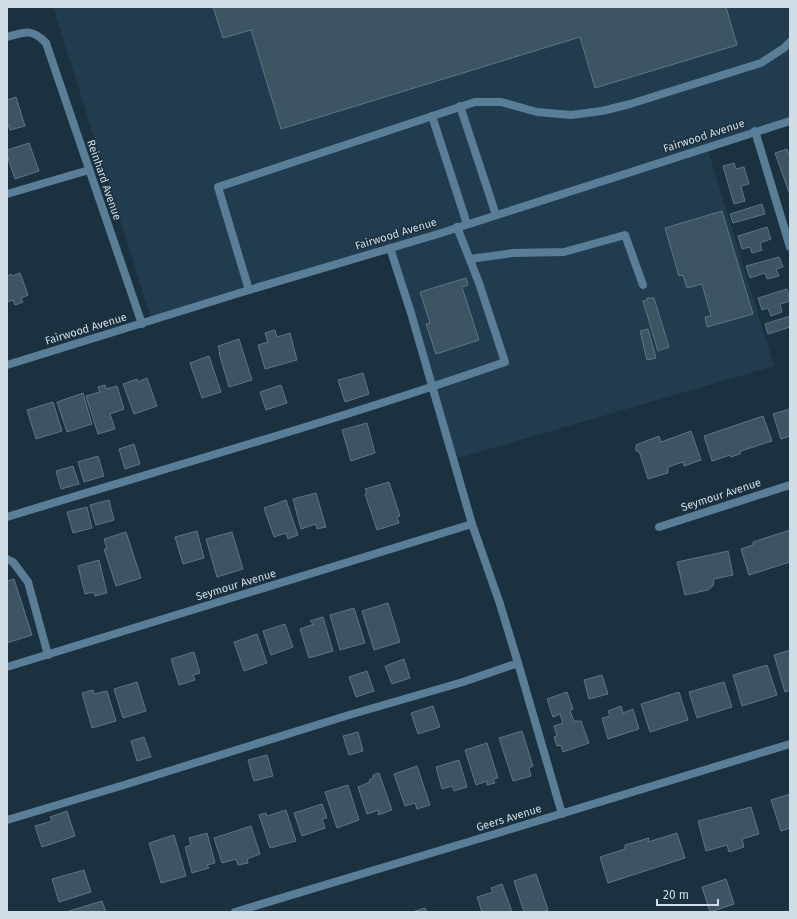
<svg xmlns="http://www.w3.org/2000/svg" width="797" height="919" viewBox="0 0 797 919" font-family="'Fira Sans',sans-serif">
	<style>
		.built { fill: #213c4e }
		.building { fill: #3d5463; stroke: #5e7586 }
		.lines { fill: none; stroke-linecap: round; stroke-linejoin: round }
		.service { stroke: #5a7e98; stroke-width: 8 }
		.minor { stroke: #5a7e98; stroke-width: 8 }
		.tertiary { stroke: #5a7e98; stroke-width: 8 }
		.labels { text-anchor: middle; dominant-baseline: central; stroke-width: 3; stroke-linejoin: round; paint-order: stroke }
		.street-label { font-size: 11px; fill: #d0dde6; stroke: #1c313f }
	</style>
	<rect width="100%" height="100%" fill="#1c313f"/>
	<polygon class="built" points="53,7 790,7 790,117 706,144 774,366 455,459 392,245 151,318"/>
	<g class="building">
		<polygon points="213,7 726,7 737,45 595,88 580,37 281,129 251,30 223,38"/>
		<polygon points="16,97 25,126 10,130 7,121 7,100"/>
		<polygon points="29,143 39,171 15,179 7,155 7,150"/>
		<polygon points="787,149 790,157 790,195 775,153"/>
		<polygon points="734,163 736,169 744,167 749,184 741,186 745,201 734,204 723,166"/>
		<polygon points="762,204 765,214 733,223 730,214"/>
		<polygon points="722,211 753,314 707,327 705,317 711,316 702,284 687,288 683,275 679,276 665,228"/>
		<polygon points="767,227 771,239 760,243 762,250 752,253 750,247 742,249 738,236"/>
		<polygon points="779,257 783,267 776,269 779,276 767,279 765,273 750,278 746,266"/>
		<polygon points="20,273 28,295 21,298 23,302 15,305 13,300 7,302 7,276 11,274 12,276"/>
		<polygon points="466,278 468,285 462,287 479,340 436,354 426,324 430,323 420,292"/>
		<polygon points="787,289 790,301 780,304 782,312 771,316 768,308 762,310 758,298"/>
		<polygon points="647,298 654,298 669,347 658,351 643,301 647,300"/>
		<polygon points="790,316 790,329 790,327 768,334 765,324"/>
		<polygon points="648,329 656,358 647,360 640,331"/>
		<polygon points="275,330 277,337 290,333 297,360 265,369 258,345 268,342 265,333"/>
		<polygon points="239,339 252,380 229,387 219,353 220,353 218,346"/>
		<polygon points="209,356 221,392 202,398 190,363"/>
		<polygon points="363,373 369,394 345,402 338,380"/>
		<polygon points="147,378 157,406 134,414 123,384 137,379 138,382"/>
		<polygon points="105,385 106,389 117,386 124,409 110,414 115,429 98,434 86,396 100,392 98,387"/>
		<polygon points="281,385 287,403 266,410 260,392"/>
		<polygon points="83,393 92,424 67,432 57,402"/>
		<polygon points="53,402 62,431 36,439 27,410"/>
		<polygon points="790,409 790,436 781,439 773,414"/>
		<polygon points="763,416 772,441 741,451 740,454 731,457 730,455 712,461 704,436"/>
		<polygon points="367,423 375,453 351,461 342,430"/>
		<polygon points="691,431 701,460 684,466 683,462 668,467 668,473 648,479 639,451 636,451 636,445 659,436 661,442"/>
		<polygon points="134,444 140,464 125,469 119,449"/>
		<polygon points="98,456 104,476 84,482 78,462"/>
		<polygon points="73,466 79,484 61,489 56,471"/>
		<polygon points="389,482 400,516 397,517 399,523 377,530 365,494 367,493 365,489"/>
		<polygon points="316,493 326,527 317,529 316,524 301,529 293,499"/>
		<polygon points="109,500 114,520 96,525 90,505"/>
		<polygon points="286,500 298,535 288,539 286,533 274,537 264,508"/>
		<polygon points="87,507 92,528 73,533 67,512"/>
		<polygon points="790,530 790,562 749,575 741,549 753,545 753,542"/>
		<polygon points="197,531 204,558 183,564 175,537"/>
		<polygon points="126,532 141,578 116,586 104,549 107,549 104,539"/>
		<polygon points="232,532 243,569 217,577 206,539"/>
		<polygon points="728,551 733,575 714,579 713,586 708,590 685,595 677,562"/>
		<polygon points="99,560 107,593 95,596 94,592 85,594 78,566"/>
		<polygon points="14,579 32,635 7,643 7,581"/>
		<polygon points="388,603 400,642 374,650 362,611"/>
		<polygon points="354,608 365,643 340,650 330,615"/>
		<polygon points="323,617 333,651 309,658 300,629 314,624 310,621"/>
		<polygon points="285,624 293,647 271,655 263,631"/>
		<polygon points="257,634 267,663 244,671 234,642"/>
		<polygon points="790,650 790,690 785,692 774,655"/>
		<polygon points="194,652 200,673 193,675 195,680 179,685 171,659"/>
		<polygon points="404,659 410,678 392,684 385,666"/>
		<polygon points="767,665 777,695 742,706 733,675"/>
		<polygon points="367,671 374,691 356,697 349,677"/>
		<polygon points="602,675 608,694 589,699 584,680"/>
		<polygon points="137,682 146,711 123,718 114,689"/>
		<polygon points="724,682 732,707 697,718 689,692"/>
		<polygon points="93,690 94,694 107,691 116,721 92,728 82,693"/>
		<polygon points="567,692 573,709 570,711 574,721 581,721 589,743 563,752 561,745 557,746 554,737 557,736 554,726 563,723 560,714 553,717 547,699"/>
		<polygon points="679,692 688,720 650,732 641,704"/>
		<polygon points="433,706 440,727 418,734 411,713"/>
		<polygon points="621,706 623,713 633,709 639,729 608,739 602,718 610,716 608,711"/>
		<polygon points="522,731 533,766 529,768 531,776 513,781 499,738"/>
		<polygon points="358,732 363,751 349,755 343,736"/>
		<polygon points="144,737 151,757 137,761 131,741"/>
		<polygon points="487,743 498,778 493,779 495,783 487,785 487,781 476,785 465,750"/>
		<polygon points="267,755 273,776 254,781 248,760"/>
		<polygon points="459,760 467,787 454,791 452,786 442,789 436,767"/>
		<polygon points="417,766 430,805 417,809 415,803 405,806 394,774"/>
		<polygon points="379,773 392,810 378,815 379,810 367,814 358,787 370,782 369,780 373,778 373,775"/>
		<polygon points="348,785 359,820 337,828 325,792"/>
		<polygon points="790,794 790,828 781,831 771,800"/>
		<polygon points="322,804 327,818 322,819 325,828 302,836 294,813"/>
		<polygon points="751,807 759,834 742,839 744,847 729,852 727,845 706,851 698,821"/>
		<polygon points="286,810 296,841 270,848 259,815 266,813 267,816"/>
		<polygon points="67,811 75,836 42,847 35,826 52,821 50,817"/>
		<polygon points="251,826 260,854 247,859 248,863 238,865 236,859 222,863 214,838"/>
		<polygon points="207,833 215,863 207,865 209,868 192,873 185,847 191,845 189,838"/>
		<polygon points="677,833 685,858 608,883 600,857 625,849 625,845 649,838 648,842"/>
		<polygon points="174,835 186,876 161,883 149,843"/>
		<polygon points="84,870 91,892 59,902 52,879"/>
		<polygon points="536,874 548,910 542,912 524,912 514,881"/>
		<polygon points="726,879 734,904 710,912 702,887"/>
		<polygon points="502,884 512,912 482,912 477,897 493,892 491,888"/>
		<polygon points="102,901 106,912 66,912"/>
		<polygon points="425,908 427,912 412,912"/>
	</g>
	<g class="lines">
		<g class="service">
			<path d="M 7,37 C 25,32 32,28 46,43"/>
			<polyline points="460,106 496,215"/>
			<polyline points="432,116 467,224"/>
			<polyline points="755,131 790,247"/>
			<polyline points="7,194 89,170"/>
			<polyline points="390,248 411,313 472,524 500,604 518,663 562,814"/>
			<polyline points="470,259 513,253 564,252 625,235 643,285"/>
			<polyline points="249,290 218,187 475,102 501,102 537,112 571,115 602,111 630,104 761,63 784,48 790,42"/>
			<path d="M 7,517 C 173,466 341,419 505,362 L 479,283 L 457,227"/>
			<polyline points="7,559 13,562 28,582 48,655"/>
			<polyline points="7,820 124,785 349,715 463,682 518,663"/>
		</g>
		<g class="minor">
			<polyline points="46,43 142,324"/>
			<polyline points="659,527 790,485"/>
			<polyline points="7,667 472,524"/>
			<polyline points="235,912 508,830 790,744"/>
		</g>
		<polyline class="tertiary" points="7,365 249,290 438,234 790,121"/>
	</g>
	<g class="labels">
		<g class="street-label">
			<text transform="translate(704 136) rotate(-18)">Fairwood Avenue</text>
			<text transform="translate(104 180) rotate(71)">Reinhard Avenue</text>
			<text transform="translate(396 234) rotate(-17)">Fairwood Avenue</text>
			<text transform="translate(86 329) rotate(-17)">Fairwood Avenue</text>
			<text transform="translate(721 495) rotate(-18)">Seymour Avenue</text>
			<text transform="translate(236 585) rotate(-17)">Seymour Avenue</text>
			<text transform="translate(509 818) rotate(-17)">Geers Avenue</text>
		</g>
	</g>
	<rect width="797" height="919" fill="none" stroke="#d0dde6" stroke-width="16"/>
	<path d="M657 899v6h61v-6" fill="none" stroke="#d0dde6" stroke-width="2"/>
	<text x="663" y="899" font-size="12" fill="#d0dde6" stroke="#1c313f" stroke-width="3" paint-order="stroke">20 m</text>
</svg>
